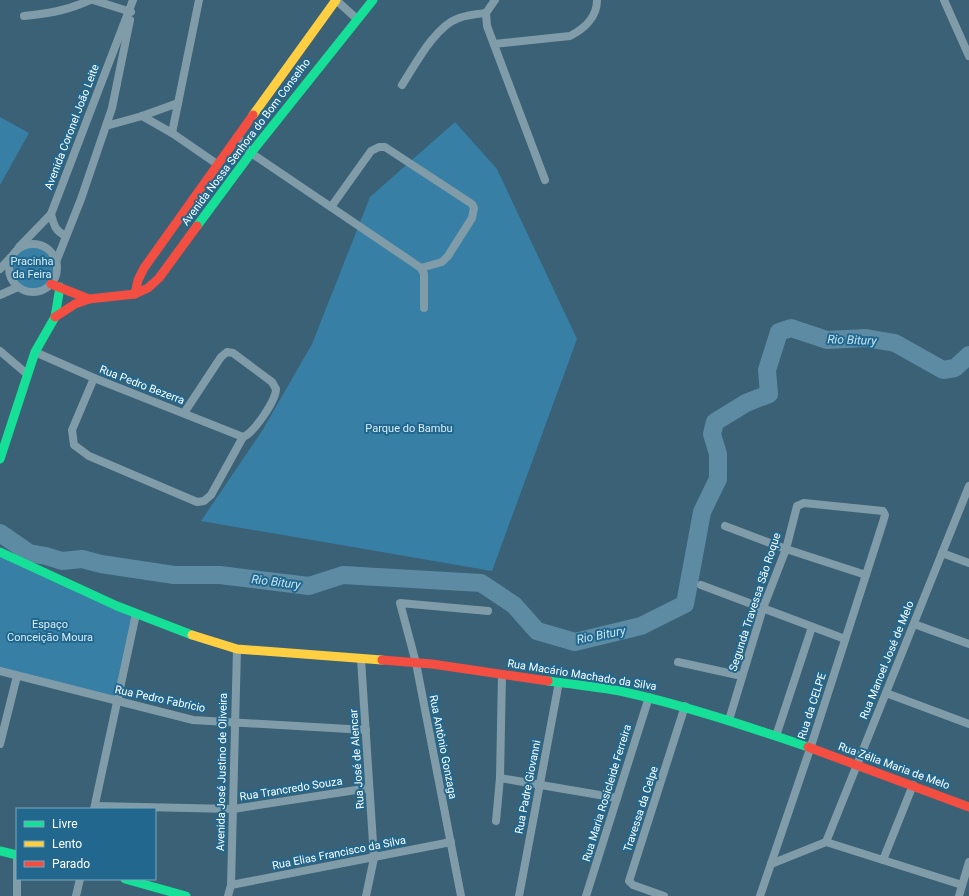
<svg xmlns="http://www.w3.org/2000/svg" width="969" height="896" viewBox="0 0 969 896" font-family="Roboto,sans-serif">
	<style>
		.green { fill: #377fa4 }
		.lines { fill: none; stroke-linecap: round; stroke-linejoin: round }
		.river { stroke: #5d8ba3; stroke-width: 18 }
		.street { stroke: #819ca9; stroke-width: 8 }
		.fast { stroke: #16e098; stroke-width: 9 }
		.slow { stroke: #ffcf43; stroke-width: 9 }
		.jam { stroke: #f24e42; stroke-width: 9 }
		.labels { text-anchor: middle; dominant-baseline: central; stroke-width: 4; stroke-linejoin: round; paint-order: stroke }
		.street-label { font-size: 11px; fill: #fff; stroke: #22688e }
		.park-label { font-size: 11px; fill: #d7edf9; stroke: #22688e }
		.water-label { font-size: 12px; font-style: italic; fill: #c4e4f4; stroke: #22688e }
	</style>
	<rect width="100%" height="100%" fill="#3a6176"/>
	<g class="green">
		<polygon points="0,117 29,133 0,185"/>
		<polygon points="455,122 497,169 577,339 492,571 201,521 262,431 312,344 370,197"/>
		<circle cx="32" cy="268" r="21"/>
		<polygon points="0,552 133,615 114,698 0,668"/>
	</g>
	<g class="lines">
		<polyline class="river" points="0,533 29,553 46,556 62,561 82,559 101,564 174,575 220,575 309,586 343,575 481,583 514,605 537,631 575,642 641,626 685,604 702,512 718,479 718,454 712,434 715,422 746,403 769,394 767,370 779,332 791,328 827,340 866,338 895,343 943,370 955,368 969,355"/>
		<g class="street">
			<polyline points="93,0 131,12"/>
			<polyline points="336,0 357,19"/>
			<polyline points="495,0 486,13 487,26 545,180"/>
			<polyline points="944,0 969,56"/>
			<path d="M 24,16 C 50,13 66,11 90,0"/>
			<path d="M 494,44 L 570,36 C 584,29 597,17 597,0"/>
			<path d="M 402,85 C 415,65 435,26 459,18 C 467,15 477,14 486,13"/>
			<polyline points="142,116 172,133 217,164"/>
			<polyline points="106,126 142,116 178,103"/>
			<polyline points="172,133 199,0"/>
			<polyline points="237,137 251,153 421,268 424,274 424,308"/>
			<polyline points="331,207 371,151 379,147 385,147 472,204 474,208 472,218 448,256 442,262 421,268"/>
			<path d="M 51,214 C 54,225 55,231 66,236"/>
			<circle cx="33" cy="268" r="24"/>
			<polyline points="19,247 51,214 133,0"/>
			<polyline points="56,262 81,199 112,108 130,20"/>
			<polyline points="0,269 11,257"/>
			<polyline points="0,295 18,287"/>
			<polyline points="0,351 27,374"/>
			<polyline points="35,352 94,378 243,437"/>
			<path d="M 94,378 L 72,430 L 74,445 L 89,456 L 197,502 L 204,501 L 211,495 L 243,437 C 254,433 276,400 276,389 L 272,382 L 233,353 L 227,352 L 221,357 L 184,413"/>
			<polyline points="725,526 786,549 866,575"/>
			<polyline points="942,553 969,563"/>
			<polyline points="701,585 845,639"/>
			<polyline points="914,624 969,644"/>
			<polyline points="361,659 374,858 366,896"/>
			<polyline points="678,662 742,676"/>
			<polyline points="0,671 193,720 366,730"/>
			<polyline points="886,693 969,724"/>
			<polyline points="729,720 763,608 786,549 797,506 804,503 883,511 885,515 883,522 810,749 760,896"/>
			<polyline points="776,736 812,627"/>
			<polyline points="0,744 17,676"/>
			<polyline points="500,778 617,798"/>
			<polyline points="95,806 233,809 369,788"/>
			<polyline points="94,809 136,614"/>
			<polyline points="496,821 500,778 502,674"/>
			<polyline points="826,842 969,486"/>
			<polyline points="17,855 17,896"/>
			<polyline points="883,860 913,785"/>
			<polyline points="771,864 826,842 962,885"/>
			<polyline points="231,885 451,842"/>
			<polyline points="76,896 80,879"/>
			<polyline points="228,896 231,885 237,649"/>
			<polyline points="461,896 416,663 400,603 488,611"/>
			<polyline points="519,896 559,682"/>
			<polyline points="586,896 649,697"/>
			<polyline points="664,896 633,885 629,881 685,706"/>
			<polyline points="959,896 969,862"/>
		</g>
		<g class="fast">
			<polyline points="197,226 251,153 373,0"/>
			<polyline points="0,459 35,352 55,317 60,287"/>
			<polyline points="0,552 117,606 192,635"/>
			<path d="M 548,681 C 572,684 596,687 620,691 C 684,705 746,726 808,747"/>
			<polyline points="0,851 17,855"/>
			<polyline points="125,879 186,896"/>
		</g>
		<g class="slow">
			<polyline points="253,115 336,0"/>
			<polyline points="192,635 237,649 382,660"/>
		</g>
		<g class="jam">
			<polyline points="51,284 89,299 135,294 148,288 159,278 197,226"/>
			<polyline points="135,294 138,280 144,268 253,115"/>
			<polyline points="55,317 75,304 89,299"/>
			<polyline points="382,660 432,664 548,681"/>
			<polyline points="808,747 969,807"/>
		</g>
	</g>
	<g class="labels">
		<g class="street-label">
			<text transform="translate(72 127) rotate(-69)">Avenida Coronel João Leite</text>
			<text transform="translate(246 142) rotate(-53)">Avenida Nossa Senhora do Bom Conselho</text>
			<text transform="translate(142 385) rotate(21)">Rua Pedro Bezerra</text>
			<text transform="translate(755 602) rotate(-72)">Segunda Travessa São Roque</text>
			<text transform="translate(887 660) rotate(-68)">Rua Manoel José de Melo</text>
			<text transform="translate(582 675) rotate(9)">Rua Macário Machado da Silva</text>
			<text transform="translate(160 699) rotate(12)">Rua Pedro Fabrício</text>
			<text transform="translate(812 706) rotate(-72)">Rua da CELPE</text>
			<text transform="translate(443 747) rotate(79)">Rua Antônio Gonzaga</text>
			<text transform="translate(357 759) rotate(-94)">Rua José de Alencar</text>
			<text transform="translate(894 766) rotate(20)">Rua Zélia Maria de Melo</text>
			<text transform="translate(222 772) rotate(-89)">Avenida José Justino de Oliveira</text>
			<text transform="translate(528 787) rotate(-79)">Rua Padre Giovanni</text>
			<text transform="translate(291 789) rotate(-9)">Rua Trancredo Souza</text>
			<text transform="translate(607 793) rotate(-73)">Rua Maria Rosicleide Ferreira</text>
			<text transform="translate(641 809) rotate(-72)">Travessa da Celpe</text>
			<text transform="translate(339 853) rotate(-11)">Rua Elias Francisco da Silva</text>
		</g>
		<g class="park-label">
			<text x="32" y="261">Pracinha<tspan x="32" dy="13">da Feira</tspan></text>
			<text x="409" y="428">Parque do Bambu</text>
			<text x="50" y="624">Espaço<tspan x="50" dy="13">Conceição Moura</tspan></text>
		</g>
		<g class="water-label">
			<text transform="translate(852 340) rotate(2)">Rio Bitury</text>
			<text transform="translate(276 582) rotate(7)">Rio Bitury</text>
			<text transform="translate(601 635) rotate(-11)">Rio Bitury</text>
		</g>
	</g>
	<rect x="16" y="808" width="140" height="72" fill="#22688e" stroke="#7aa4bb"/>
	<rect x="24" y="821" width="20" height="6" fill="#16e098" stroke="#7aa4bb"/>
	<text x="52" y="828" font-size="12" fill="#ffffff">Livre</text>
	<rect x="24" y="841" width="20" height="6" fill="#ffcf43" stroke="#7aa4bb"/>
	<text x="52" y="848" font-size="12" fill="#ffffff">Lento</text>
	<rect x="24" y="861" width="20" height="6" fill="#f24e42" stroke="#7aa4bb"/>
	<text x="52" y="868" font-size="12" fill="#ffffff">Parado</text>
</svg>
